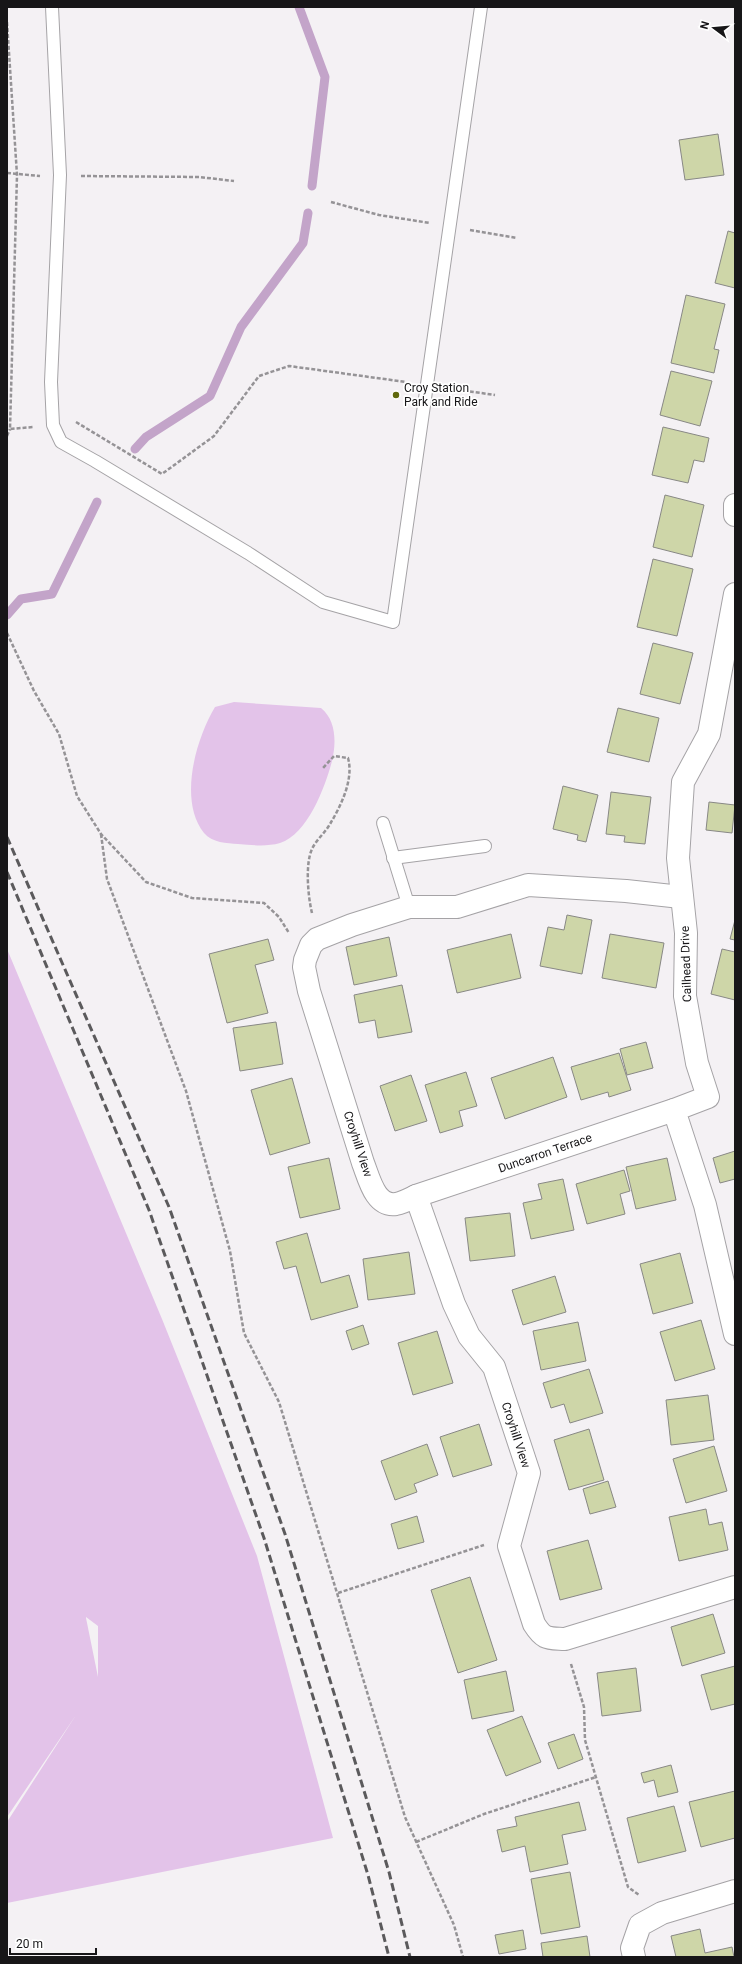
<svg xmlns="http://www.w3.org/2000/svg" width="742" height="1964" viewBox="0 0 742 1964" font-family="Roboto,sans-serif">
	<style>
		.green { fill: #e3c3e9; fill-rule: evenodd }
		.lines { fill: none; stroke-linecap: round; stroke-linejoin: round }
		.stream { stroke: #c3a4c9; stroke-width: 9 }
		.building { fill: #ced6a8; stroke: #888885 }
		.lane-casing { stroke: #a5a3a6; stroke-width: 14 }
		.street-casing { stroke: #a5a3a6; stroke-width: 24 }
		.path { stroke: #959396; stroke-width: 2.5; stroke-dasharray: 4 2; stroke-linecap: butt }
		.lane { stroke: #fff; stroke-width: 12 }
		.street { stroke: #fff; stroke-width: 22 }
		.rail { stroke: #5b5a5c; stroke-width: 3; stroke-dasharray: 8 4; stroke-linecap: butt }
		.poi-dot { fill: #5f680c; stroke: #fff; stroke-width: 1.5 }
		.labels { text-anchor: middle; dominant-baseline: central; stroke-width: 3.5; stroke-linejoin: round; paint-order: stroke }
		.poi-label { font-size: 12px; fill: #171618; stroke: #fff; text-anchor: start }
		.street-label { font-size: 12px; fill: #171618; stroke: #fff }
	</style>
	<rect width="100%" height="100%" fill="#f4f1f4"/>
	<g class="green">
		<path d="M 234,702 L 321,708 C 337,721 336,744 332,761 C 325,787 308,834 280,843 C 266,847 252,845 238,844 C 227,843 212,843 204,833 C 178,800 196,739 215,707 Z"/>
		<path d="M 7,949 L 162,1319 L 257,1556 L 333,1838 L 7,1903 L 7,1822 L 76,1715 L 7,1817 ZM 86,1617 L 98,1626 L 98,1677 L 86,1618 Z"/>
	</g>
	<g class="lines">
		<g class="stream">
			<polyline points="299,7 325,77 312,186"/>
			<polyline points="135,449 146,437 210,396 241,327 303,243 308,213"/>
			<polyline points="7,615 21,599 52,594 97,502"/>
		</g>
	</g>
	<g class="building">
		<polygon points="718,134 724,175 685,180 679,140"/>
		<polygon points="728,231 735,233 735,288 715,283"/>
		<polygon points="686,295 725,304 714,349 719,350 714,373 671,363"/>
		<polygon points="671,371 712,381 700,426 660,415"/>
		<polygon points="663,427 709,438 704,462 694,460 688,483 652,475"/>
		<polygon points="665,495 704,505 692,557 653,547"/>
		<polygon points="653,559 693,569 677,636 637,627"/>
		<polygon points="653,643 693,653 680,704 640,694"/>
		<polygon points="618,708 659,718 649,762 607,752"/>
		<polygon points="563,786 598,795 586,842 577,840 578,835 553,829"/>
		<polygon points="611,792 651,797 645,844 624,842 625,836 606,834"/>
		<polygon points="709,802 735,805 732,833 706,830"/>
		<polygon points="567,915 592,920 582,974 540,966 548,927 564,930"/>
		<polygon points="735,920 735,940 730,939"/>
		<polygon points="511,934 521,978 457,993 447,950"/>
		<polygon points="610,934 664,943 656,988 602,978"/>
		<polygon points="389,937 397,976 354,985 346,947"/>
		<polygon points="268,939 274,960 255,965 268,1013 227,1023 209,954"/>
		<polygon points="722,949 735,952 735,1000 711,994"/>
		<polygon points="402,985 412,1032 378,1038 375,1020 359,1023 354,995"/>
		<polygon points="276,1022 283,1064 240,1071 233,1028"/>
		<polygon points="646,1042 653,1068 627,1075 620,1049"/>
		<polygon points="619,1053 631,1090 609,1097 608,1092 581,1100 571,1067"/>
		<polygon points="553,1057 567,1097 505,1119 491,1078"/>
		<polygon points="466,1072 477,1106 459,1111 463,1126 440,1133 425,1085"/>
		<polygon points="411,1075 427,1121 395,1131 380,1086"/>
		<polygon points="292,1078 310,1143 270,1155 251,1090"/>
		<polygon points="735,1151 735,1179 720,1183 713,1158"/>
		<polygon points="329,1158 340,1209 300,1218 288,1167"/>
		<polygon points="667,1158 676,1200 636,1209 626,1167"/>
		<polygon points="624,1170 630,1191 620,1194 625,1214 587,1224 576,1184"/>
		<polygon points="563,1179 574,1230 531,1239 523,1203 542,1199 538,1184"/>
		<polygon points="510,1213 515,1256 470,1261 465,1218"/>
		<polygon points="307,1233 321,1283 349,1275 358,1307 311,1320 296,1266 284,1269 276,1242"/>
		<polygon points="409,1252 415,1294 368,1300 363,1259"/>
		<polygon points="680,1253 693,1303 653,1314 640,1264"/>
		<polygon points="555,1276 566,1312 523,1325 512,1290"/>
		<polygon points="701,1320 715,1369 675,1381 660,1332"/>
		<polygon points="578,1322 586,1361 541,1370 533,1331"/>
		<polygon points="363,1325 369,1344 352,1350 346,1331"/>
		<polygon points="437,1331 453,1383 413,1395 398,1343"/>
		<polygon points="589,1369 603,1413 570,1423 564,1404 551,1408 543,1383"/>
		<polygon points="708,1395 714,1440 671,1445 666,1400"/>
		<polygon points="479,1424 492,1465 453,1477 440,1437"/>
		<polygon points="589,1429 604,1480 569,1490 554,1440"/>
		<polygon points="427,1444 438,1475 414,1484 417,1492 395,1500 381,1461"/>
		<polygon points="714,1446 727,1491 686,1503 673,1459"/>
		<polygon points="608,1481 616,1507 590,1514 583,1489"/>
		<polygon points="706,1509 709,1525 722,1522 728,1550 679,1561 669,1517"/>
		<polygon points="417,1516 424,1542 398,1549 391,1524"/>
		<polygon points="588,1540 602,1589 560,1600 547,1551"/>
		<polygon points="470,1577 497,1660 458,1673 431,1590"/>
		<polygon points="713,1614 725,1653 682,1666 671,1627"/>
		<polygon points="735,1666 735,1704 711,1710 701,1675"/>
		<polygon points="636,1668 641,1711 602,1716 597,1673"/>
		<polygon points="506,1671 514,1711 472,1719 464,1680"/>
		<polygon points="522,1716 541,1762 506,1776 487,1730"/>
		<polygon points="574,1734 583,1759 558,1769 548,1743"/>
		<polygon points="671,1765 678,1792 658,1797 654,1780 644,1783 641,1773"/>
		<polygon points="735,1791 735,1838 701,1847 689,1802"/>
		<polygon points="579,1802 586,1830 562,1835 568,1864 530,1872 525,1846 502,1852 497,1830 517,1826 515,1817"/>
		<polygon points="674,1806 686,1851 638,1863 627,1818"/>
		<polygon points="570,1872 580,1927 541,1934 531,1879"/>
		<polygon points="700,1929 705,1953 732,1947 734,1957 676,1957 671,1936"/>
		<polygon points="523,1930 526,1949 499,1954 495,1935"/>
		<polygon points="587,1936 590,1957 543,1957 541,1943"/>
	</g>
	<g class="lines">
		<defs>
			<g id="lane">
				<polyline points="52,7 60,175 51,382 53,425 61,442 95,461 248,553 323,602 393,622 481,7"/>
				<polyline points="383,823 409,907"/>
				<polyline points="393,858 485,846"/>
			</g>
			<g id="street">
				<polyline points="735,505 735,515"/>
				<polyline points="735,594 709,734 683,782 678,858 686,933 685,996 697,1063 708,1097 674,1110 705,1205 735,1334"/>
				<path d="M 681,897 L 626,891 L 528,885 L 457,907 L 409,907 L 352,925 L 317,939 L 311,945 L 305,960 L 304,967 L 309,991 L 363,1163 C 369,1178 375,1207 396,1204 C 402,1203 410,1199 416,1196 L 454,1304 L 469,1336 L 494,1367 L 529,1473 L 509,1546 L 534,1624 C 544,1640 548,1638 565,1639 L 735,1587"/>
				<polyline points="416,1196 674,1110"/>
				<polyline points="634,1957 632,1948 640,1925 662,1913 735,1891"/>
			</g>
		</defs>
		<use href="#lane" class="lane-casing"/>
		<use href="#street" class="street-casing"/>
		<g class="path">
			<polyline points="7,22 17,175 10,429 33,427"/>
			<polyline points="7,173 40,176"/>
			<polyline points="81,176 199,177 234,181"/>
			<polyline points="331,202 379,215 430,223"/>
			<polyline points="470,230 517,238"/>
			<polyline points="446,388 495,395"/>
			<polyline points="76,422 162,474 214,436 259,376 289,366 406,382"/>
			<polyline points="7,436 10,429"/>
			<polyline points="7,633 34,691 59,734 77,796 101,834 146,882 192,898 264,903 279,917 289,933"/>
			<polyline points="101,834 107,879 186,1091 230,1251 244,1333 279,1402 405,1817 454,1925 463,1957"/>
			<path d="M 312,913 C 308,897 305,864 312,849 C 316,840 325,833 330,824 C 341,806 354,779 348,758 L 334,756 L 323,768"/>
			<polyline points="338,1593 484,1545"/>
			<polyline points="571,1664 584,1707 585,1740 628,1887 639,1895"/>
			<polyline points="416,1842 484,1814 596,1777"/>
		</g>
		<use href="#lane" class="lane"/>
		<use href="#street" class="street"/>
		<g class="rail">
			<polyline points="7,837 169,1207 285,1534 389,1872 410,1957"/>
			<polyline points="7,872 149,1210 264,1538 368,1875 389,1957"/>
		</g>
	</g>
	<circle class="poi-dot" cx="396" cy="395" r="4"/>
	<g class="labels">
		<g class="poi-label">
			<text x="404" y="388">Croy Station<tspan x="404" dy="14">Park and Ride</tspan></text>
		</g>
		<g class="street-label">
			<text transform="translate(686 964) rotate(-92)">Cailhead Drive</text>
			<text transform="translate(358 1144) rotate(72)">Croyhill View</text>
			<text transform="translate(545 1153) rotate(-19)">Duncarron Terrace</text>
			<text transform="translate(516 1435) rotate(72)">Croyhill View</text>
		</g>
	</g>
	<rect width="742" height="1964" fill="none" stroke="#171618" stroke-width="16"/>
	<g transform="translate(714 28) rotate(286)" stroke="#ffffff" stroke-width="3" paint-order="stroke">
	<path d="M0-3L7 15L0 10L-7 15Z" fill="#171618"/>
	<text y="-6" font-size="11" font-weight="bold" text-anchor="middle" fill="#171618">N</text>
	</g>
	<path d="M10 1948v6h86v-6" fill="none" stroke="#171618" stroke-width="2"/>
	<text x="16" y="1948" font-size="12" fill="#171618" stroke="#ffffff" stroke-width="3" paint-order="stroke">20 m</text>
</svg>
